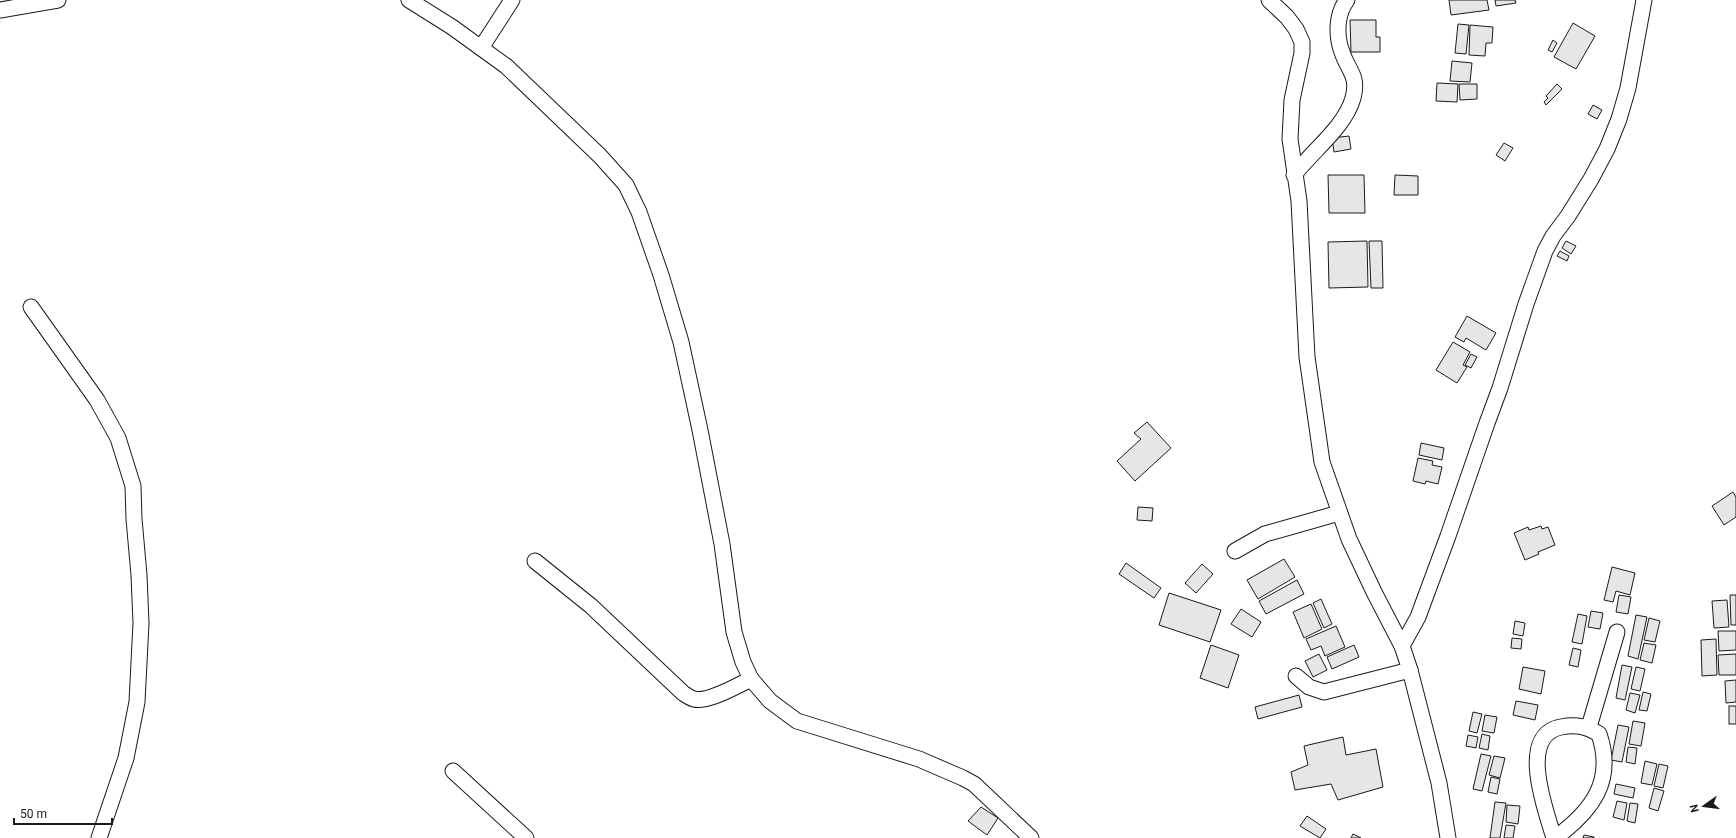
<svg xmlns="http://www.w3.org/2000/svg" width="1736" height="838" viewBox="0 0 1736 838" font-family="Roboto,sans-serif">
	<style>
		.building { fill: #e6e6e6; stroke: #1a1a1a }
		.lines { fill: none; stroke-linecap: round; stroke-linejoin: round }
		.minor-casing { stroke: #1a1a1a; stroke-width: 17 }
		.minor { stroke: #fff; stroke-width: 15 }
	</style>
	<rect width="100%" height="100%" fill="#fff"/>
	<g class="building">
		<polygon points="1449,0 1487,0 1489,10 1451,15"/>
		<polygon points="1495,0 1515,0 1516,3 1496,6"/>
		<polygon points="1350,20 1376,20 1376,37 1380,37 1380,52 1351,52"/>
		<polygon points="1573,23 1595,36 1576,69 1554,57"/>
		<polygon points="1458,24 1469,25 1466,54 1455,53"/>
		<polygon points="1470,25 1493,27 1492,43 1486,43 1485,56 1469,55"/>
		<polygon points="1553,40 1557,43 1552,52 1548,50"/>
		<polygon points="1452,61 1472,63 1470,82 1450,81"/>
		<polygon points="1437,83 1458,84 1457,102 1436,101"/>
		<polygon points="1459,84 1477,84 1477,99 1460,100"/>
		<polygon points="1557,84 1562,89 1546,105 1544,102 1548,98 1546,96"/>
		<polygon points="1593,105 1602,110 1597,119 1588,114"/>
		<polygon points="1349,136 1351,149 1334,152 1332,138"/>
		<polygon points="1504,143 1513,148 1505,161 1496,155"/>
		<polygon points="1328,175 1364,175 1365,213 1329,213"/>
		<polygon points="1395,175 1418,176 1418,195 1394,195"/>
		<polygon points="1367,241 1368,287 1329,288 1328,242"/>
		<polygon points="1369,241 1382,241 1383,288 1371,288"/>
		<polygon points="1566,241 1576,246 1571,254 1562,248"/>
		<polygon points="1560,251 1569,256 1567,261 1557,256"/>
		<polygon points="1467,316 1496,333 1486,350 1466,338 1464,342 1455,337"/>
		<polygon points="1453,342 1470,352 1463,365 1467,367 1457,383 1436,370"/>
		<polygon points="1471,354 1477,357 1471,368 1465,365"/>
		<polygon points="1147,422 1171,448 1135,481 1117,461 1141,439 1134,433"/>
		<polygon points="1421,443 1444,448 1442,460 1419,455"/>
		<polygon points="1418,458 1433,461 1432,465 1442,467 1438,484 1426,481 1425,484 1413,481"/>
		<polygon points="1733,492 1736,497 1736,517 1724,525 1712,506"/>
		<polygon points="1138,507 1153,508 1152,521 1137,520"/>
		<polygon points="1541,526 1542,529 1548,527 1555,545 1538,552 1539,554 1525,560 1514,533 1528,527 1529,530"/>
		<polygon points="1284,559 1295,577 1258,599 1247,580"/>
		<polygon points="1126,563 1161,588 1154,598 1119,574"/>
		<polygon points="1202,564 1213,574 1196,593 1185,583"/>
		<polygon points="1612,567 1635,573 1630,595 1616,591 1613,602 1604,600"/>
		<polygon points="1297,580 1304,594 1266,614 1259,601"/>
		<polygon points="1169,593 1221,610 1210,642 1159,625"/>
		<polygon points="1619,595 1631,597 1628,614 1616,612"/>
		<polygon points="1730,595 1736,595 1736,625 1731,625"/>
		<polygon points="1321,599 1332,624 1324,628 1313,603"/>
		<polygon points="1727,600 1729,627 1714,628 1712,601"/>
		<polygon points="1311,604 1322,629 1304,638 1293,612"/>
		<polygon points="1241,609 1261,622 1252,637 1231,624"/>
		<polygon points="1591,611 1603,613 1600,629 1588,627"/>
		<polygon points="1578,614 1587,616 1582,644 1572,642"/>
		<polygon points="1636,615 1647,617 1638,659 1628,656"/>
		<polygon points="1649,618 1660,621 1655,642 1644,640"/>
		<polygon points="1515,621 1525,623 1523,636 1513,634"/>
		<polygon points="1336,626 1345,647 1325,656 1321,646 1311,650 1306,639"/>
		<polygon points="1718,631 1736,631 1736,650 1719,651"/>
		<polygon points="1512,638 1522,639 1521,649 1511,648"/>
		<polygon points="1716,639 1717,675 1702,676 1701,640"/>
		<polygon points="1644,643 1656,645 1652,663 1640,660"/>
		<polygon points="1211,645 1239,655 1228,688 1200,678"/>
		<polygon points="1354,645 1359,657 1332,669 1327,657"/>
		<polygon points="1573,648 1581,650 1578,667 1569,665"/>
		<polygon points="1319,654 1327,670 1313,677 1305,661"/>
		<polygon points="1736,654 1736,675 1719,675 1718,655"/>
		<polygon points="1622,665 1632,667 1625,700 1616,698"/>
		<polygon points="1523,667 1545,671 1541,694 1519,689"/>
		<polygon points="1636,667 1645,669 1640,691 1631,689"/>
		<polygon points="1736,680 1736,702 1726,703 1725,681"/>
		<polygon points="1643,692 1651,694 1647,711 1639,710"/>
		<polygon points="1630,693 1640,695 1635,713 1626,710"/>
		<polygon points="1299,695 1302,707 1258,719 1255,707"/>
		<polygon points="1516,701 1538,705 1535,720 1513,715"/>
		<rect x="1729" y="706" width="7" height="18"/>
		<polygon points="1473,712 1482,714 1477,733 1469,731"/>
		<polygon points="1485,715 1497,717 1494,733 1482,731"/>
		<polygon points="1633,721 1645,723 1641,746 1629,744"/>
		<polygon points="1618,725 1629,727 1622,762 1611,760"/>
		<polygon points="1482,734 1490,736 1488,750 1479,748"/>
		<polygon points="1468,735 1478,737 1476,748 1466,746"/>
		<polygon points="1343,737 1346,755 1376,749 1383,787 1338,800 1331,784 1295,790 1291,772 1308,765 1304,746"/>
		<polygon points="1628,747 1637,748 1635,764 1626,762"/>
		<polygon points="1481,754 1491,756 1482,791 1473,789"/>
		<polygon points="1494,756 1505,758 1500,778 1489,775"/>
		<polygon points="1645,761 1657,764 1652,785 1641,783"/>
		<polygon points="1659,764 1668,766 1663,788 1654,786"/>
		<polygon points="1491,777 1500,779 1497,794 1488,792"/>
		<polygon points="1616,784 1635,788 1633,798 1614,794"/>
		<polygon points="1654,788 1664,791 1658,811 1649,808"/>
		<polygon points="1617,801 1627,803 1624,820 1613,817"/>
		<polygon points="1495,802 1506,803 1500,838 1490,838"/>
		<polygon points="1630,803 1638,804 1635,823 1627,821"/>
		<polygon points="1507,805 1520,806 1518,824 1506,822"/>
		<polygon points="981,807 998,818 987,835 968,821"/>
		<polygon points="1307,816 1326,829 1320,838 1300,826"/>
		<polygon points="1506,825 1515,826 1513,838 1504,838"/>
		<polygon points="1353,834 1361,838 1351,838"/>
		<polygon points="1584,835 1594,837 1594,838 1583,838"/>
	</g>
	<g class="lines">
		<defs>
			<g id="minor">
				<polyline points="409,0 452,27 506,66 600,156 626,185 639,212 661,275 681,342 700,430 722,544 734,632 743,662 751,679 770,701 797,721 919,759 963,778 974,784 991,800 1031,838"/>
				<polyline points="1269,0 1287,17 1296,29 1302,42 1302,53 1292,100 1290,139 1299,201 1307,357 1322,462 1349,539 1374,592 1402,646 1410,670 1439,783 1448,838"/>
				<polyline points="0,10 58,0"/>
				<polyline points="481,48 512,0"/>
				<path d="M 1294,175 C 1312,151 1345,127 1353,98 C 1359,75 1348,71 1342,52 C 1336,36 1336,14 1347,0"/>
				<polyline points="31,307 97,400 118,438 133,486 134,519 139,575 141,623 137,702 126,758 99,838"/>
				<polyline points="1235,551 1265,534 1339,513"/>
				<path d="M 535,561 L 591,606 L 683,693 C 686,695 690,698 694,699 C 708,703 738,685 751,679"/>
				<polyline points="1402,646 1418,617 1448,536 1487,423 1500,388 1526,304 1545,251 1553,236 1568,216 1591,179 1607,149 1619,119 1628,88 1644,0"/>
				<polyline points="1296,676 1309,687 1324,692 1410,670"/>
				<polyline points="1589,727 1617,632"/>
				<polyline points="453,771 526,838"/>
				<path d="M 1554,838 C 1546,811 1517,735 1561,727 C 1576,724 1586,726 1599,734 C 1615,781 1592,811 1555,838"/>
			</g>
		</defs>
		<use href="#minor" class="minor-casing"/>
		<use href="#minor" class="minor"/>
	</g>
	<g transform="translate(1704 806) rotate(256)" stroke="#ffffff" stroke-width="3" paint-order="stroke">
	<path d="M0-3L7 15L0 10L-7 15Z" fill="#1a1a1a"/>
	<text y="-6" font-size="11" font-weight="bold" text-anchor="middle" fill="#1a1a1a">N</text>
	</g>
	<path d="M14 818v6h98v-6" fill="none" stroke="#1a1a1a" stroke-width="2"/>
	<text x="20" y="818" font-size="12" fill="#1a1a1a" stroke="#ffffff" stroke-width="3" paint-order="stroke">50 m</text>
</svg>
